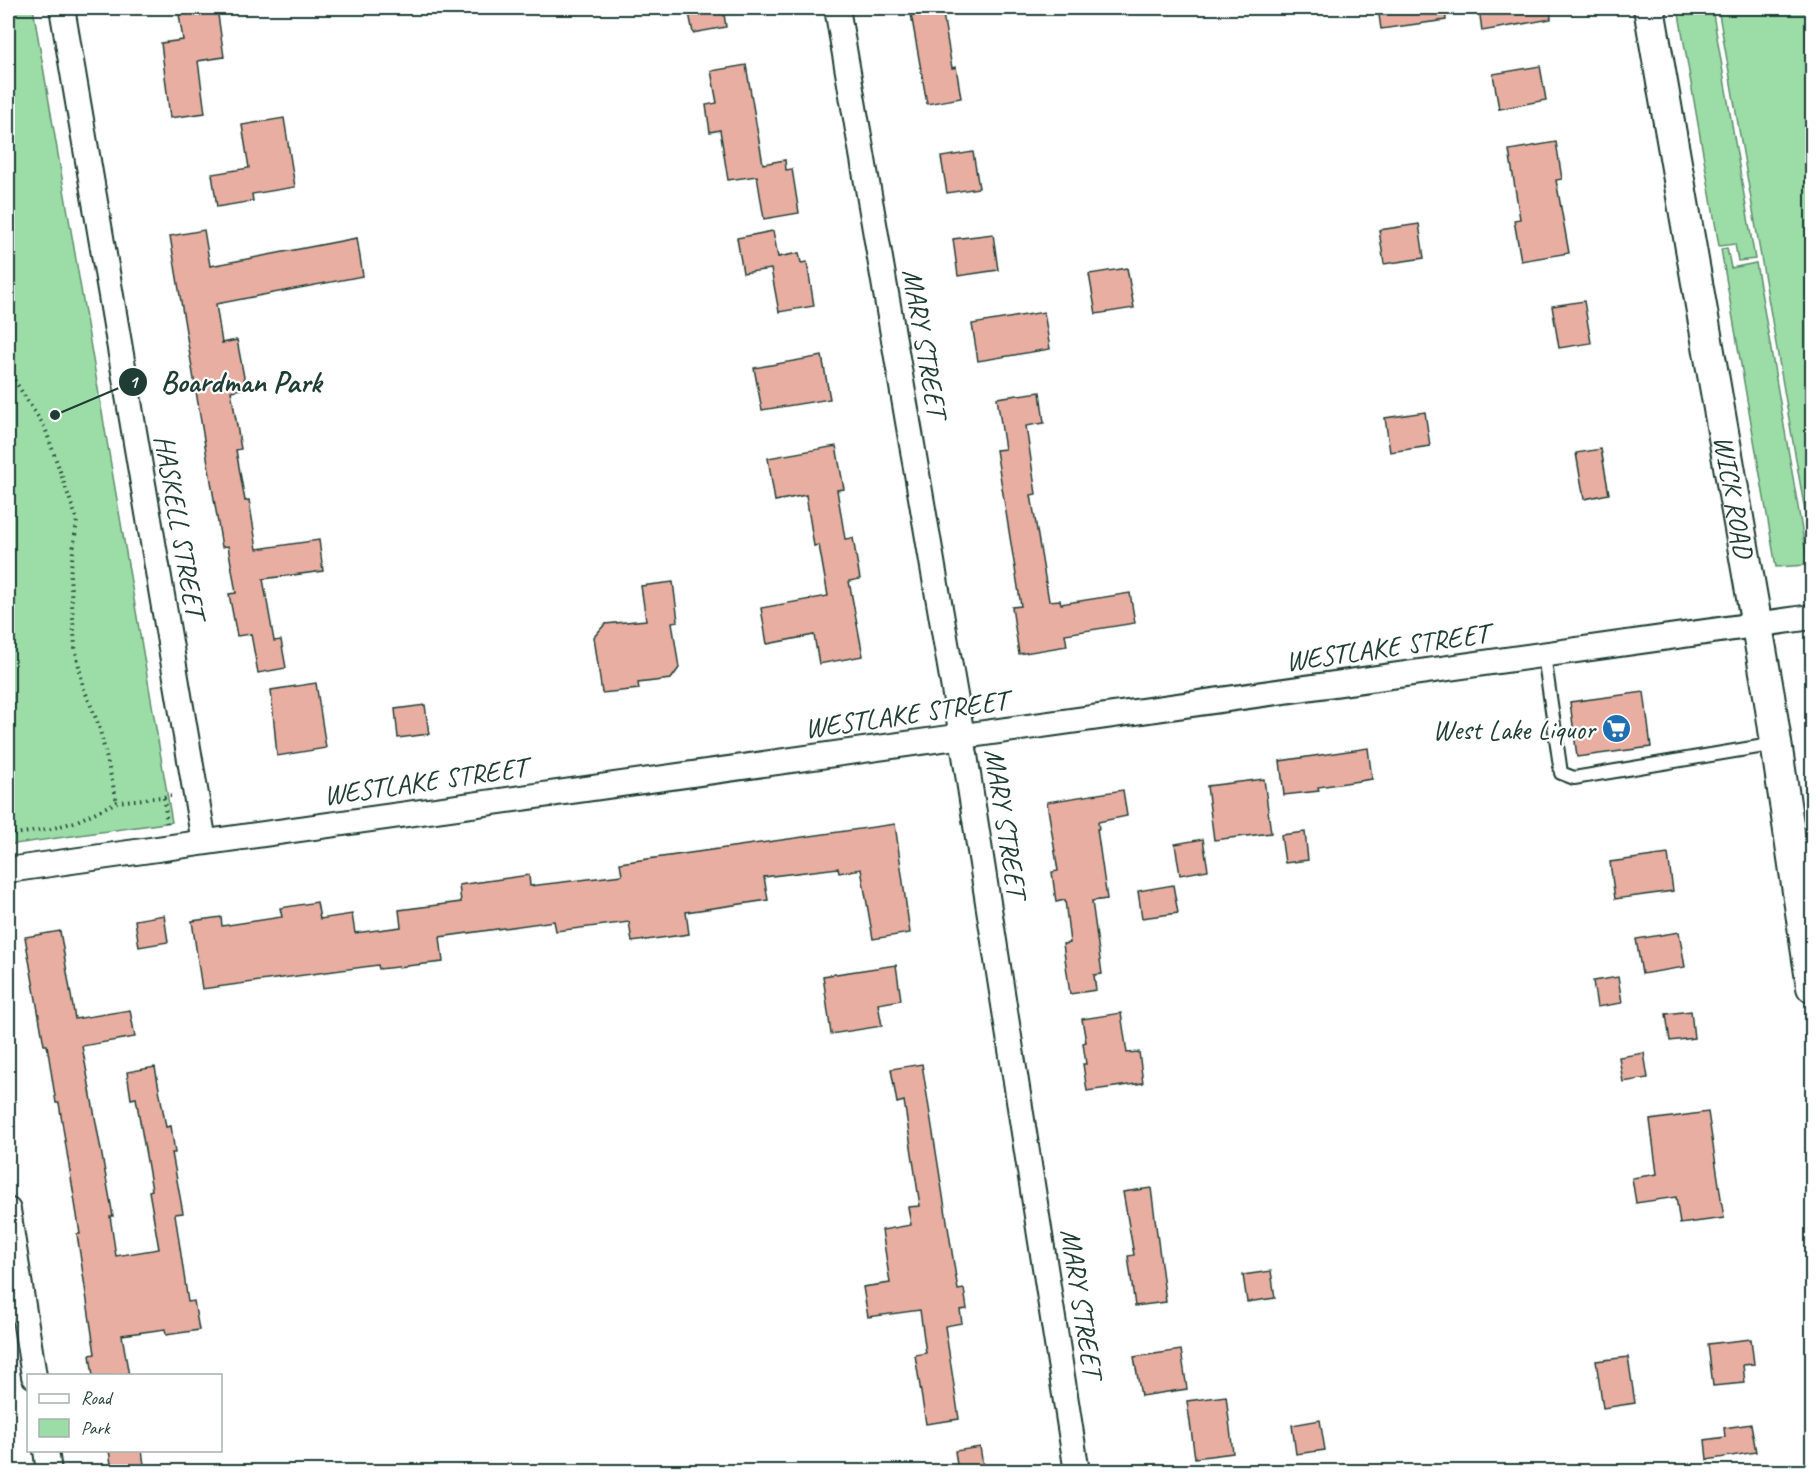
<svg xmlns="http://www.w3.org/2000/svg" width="1820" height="1479" viewBox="0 0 1820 1479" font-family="Caveat,sans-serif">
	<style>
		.green { fill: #9cdda7; stroke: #5e8d6e; stroke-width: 1.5 }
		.building { fill: #e8aea2; stroke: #1f3d34; stroke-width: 1.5 }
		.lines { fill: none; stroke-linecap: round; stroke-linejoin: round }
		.service-casing { stroke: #1f3d34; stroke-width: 16 }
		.minor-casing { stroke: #1f3d34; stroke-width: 28 }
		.tertiary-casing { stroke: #1f3d34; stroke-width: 34 }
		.path { stroke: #1f3d34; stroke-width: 4; stroke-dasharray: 1.5 4.5; stroke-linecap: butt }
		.service { stroke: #fff; stroke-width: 12 }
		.minor { stroke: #fff; stroke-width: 24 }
		.tertiary { stroke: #fff; stroke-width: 30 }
		.labels { text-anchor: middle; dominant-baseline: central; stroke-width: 4.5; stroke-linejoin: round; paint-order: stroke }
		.street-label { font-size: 28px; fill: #1f3d34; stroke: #fff }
		.poi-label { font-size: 28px; fill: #1f3d34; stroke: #fff; text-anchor: end }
		.leader { fill: none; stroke: #1f3d34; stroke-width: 2 }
		.callout-dot { fill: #1f3d34; stroke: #fff; stroke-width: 2 }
		.mark-label { font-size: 18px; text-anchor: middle; font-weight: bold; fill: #fff }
		.callout-label { font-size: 30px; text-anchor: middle; font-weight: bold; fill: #1f3d34; stroke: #fff; stroke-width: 4.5; stroke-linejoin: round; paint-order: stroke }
	</style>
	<rect width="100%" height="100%" fill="#fff"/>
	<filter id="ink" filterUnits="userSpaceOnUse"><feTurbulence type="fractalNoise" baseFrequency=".0167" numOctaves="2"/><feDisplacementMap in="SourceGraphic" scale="12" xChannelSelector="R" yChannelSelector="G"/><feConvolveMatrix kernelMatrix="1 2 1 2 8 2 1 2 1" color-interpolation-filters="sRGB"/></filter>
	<g filter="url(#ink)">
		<g class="green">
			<polygon points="8,8 33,8 172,822 8,845"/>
			<polygon points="1678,8 1712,8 1755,259 1738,261 1735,244 1719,246"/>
			<polygon points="1718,8 1812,8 1812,552"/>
			<polygon points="1727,248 1731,268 1756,263 1808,565 1776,567 1721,249"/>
		</g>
		<g class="building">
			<polygon points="178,8 217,8 224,57 198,61 205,113 170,118 161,43 183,40"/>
			<polygon points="688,8 723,8 726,27 693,33"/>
			<polygon points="910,8 942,8 952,68 956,67 961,98 927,104"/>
			<polygon points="1378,8 1445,8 1446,20 1381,29"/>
			<polygon points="1479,8 1550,8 1551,19 1482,31"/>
			<polygon points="746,65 763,164 785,160 786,170 792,169 799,213 764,219 757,176 728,180 720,130 710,132 706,105 717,103 711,71"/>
			<polygon points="1540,66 1546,100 1499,109 1493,74"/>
			<polygon points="284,118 295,187 252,194 253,201 217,207 212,174 249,168 242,125"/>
			<polygon points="1556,142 1562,179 1556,180 1569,253 1521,261 1514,220 1520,219 1509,150"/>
			<polygon points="973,152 979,188 947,193 941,157"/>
			<polygon points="1419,224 1424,258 1384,264 1379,230"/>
			<polygon points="204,230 210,266 357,238 363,276 216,304 222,343 237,340 246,388 231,391 241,449 236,450 245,501 249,500 257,549 319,540 323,571 263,579 274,641 281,640 286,668 258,673 251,634 237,636 229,594 236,593 228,546 222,547 170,236"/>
			<polygon points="773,231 778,257 799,253 801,263 807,262 814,306 779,312 771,269 743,273 737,238"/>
			<polygon points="993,234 998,270 958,276 953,239"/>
			<polygon points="1127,268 1134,308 1096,314 1089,274"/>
			<polygon points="1584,301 1591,343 1559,348 1552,306"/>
			<polygon points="1044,312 1050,349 978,361 972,324"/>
			<polygon points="822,356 830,399 762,410 754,368"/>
			<polygon points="1040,392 1044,423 1026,426 1036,494 1031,495 1049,601 1060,600 1061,604 1130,593 1135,623 1065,634 1067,646 1019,654 1012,607 1021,606 996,450 1005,449 997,398"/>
			<polygon points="1425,412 1430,446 1390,452 1385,418"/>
			<polygon points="836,446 844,489 837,490 845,539 853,538 860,579 849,581 863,656 819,664 814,635 767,644 761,608 828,596 819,545 814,546 806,495 775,501 768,458"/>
			<polygon points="1601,449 1609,494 1584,499 1576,453"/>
			<polygon points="673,582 678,621 672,622 679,668 671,679 638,683 639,689 602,693 594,637 605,624 646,620 641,586"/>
			<polygon points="316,683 326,748 277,756 271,690"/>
			<polygon points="1644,692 1651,747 1577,757 1570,702"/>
			<polygon points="425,705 429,734 398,738 395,709"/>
			<polygon points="1368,748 1372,779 1318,787 1319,791 1284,795 1280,761"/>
			<polygon points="1264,779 1271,833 1214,840 1207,786"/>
			<polygon points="1123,790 1127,816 1098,822 1099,829 1097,829 1107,899 1092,901 1102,974 1094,975 1096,990 1070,994 1063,944 1070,943 1065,900 1056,902 1052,872 1058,871 1047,802"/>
			<polygon points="895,824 910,933 873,939 861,869 839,873 838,868 764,877 768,900 686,912 689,934 632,942 629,922 556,931 554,921 440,937 443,962 379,969 378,965 202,989 192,921 221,917 222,926 282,917 280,908 317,902 320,919 352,914 355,933 401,927 399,910 461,902 459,885 529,875 530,886 622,875 620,863"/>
			<polygon points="1305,832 1308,860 1285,863 1281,835"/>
			<polygon points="1203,839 1208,870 1180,875 1175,844"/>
			<polygon points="1668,854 1673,891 1615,899 1610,862"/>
			<polygon points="1173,885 1178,913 1142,918 1138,891"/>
			<polygon points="164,915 168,942 139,947 135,920"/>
			<polygon points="60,931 75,1019 130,1010 135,1037 82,1046 113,1216 110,1216 116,1256 159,1249 149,1191 152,1190 136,1098 131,1099 127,1072 155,1067 166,1127 171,1126 175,1153 172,1153 183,1213 175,1214 188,1302 194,1301 199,1330 166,1335 165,1329 122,1335 129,1376 93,1376 90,1355 95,1354 77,1234 80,1234 59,1103 56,1103 47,1045 44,1045 25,937"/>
			<polygon points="1679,932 1685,967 1642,974 1636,939"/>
			<polygon points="896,965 901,1000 878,1004 882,1026 831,1034 823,976"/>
			<polygon points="1618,977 1622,1003 1597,1007 1593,981"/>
			<polygon points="1691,1011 1694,1038 1670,1041 1666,1014"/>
			<polygon points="1121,1013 1127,1053 1139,1052 1143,1083 1087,1091 1083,1064 1086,1064 1083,1043 1086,1042 1082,1019"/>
			<polygon points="1644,1053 1648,1078 1623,1082 1619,1057"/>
			<polygon points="922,1064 958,1290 964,1289 967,1309 960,1310 962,1323 945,1326 959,1419 926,1424 915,1355 926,1353 920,1310 868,1317 863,1287 890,1283 882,1230 911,1225 908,1207 920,1206 904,1101 897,1103 891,1069"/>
			<polygon points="1708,1112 1724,1218 1680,1224 1676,1197 1636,1203 1632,1178 1657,1174 1650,1120"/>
			<polygon points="1151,1188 1166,1302 1135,1306 1128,1256 1134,1255 1123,1192"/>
			<polygon points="1271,1271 1275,1298 1247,1302 1243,1275"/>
			<polygon points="1751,1339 1754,1364 1743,1365 1745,1383 1713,1386 1708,1344"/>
			<polygon points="1181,1350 1187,1389 1141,1396 1134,1357"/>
			<polygon points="1628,1357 1635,1403 1603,1408 1596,1361"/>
			<polygon points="1226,1396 1233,1453 1195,1458 1187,1401"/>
			<polygon points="1320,1420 1325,1450 1296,1454 1292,1425"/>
			<polygon points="1751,1424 1756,1452 1707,1460 1705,1440 1725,1437 1724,1428"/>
			<polygon points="980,1447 984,1472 958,1472 955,1451"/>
			<polygon points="109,1450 142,1450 145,1472 112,1472"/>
		</g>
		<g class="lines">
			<defs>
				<polyline id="service" points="1544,655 1561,773 1574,778 1776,744"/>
				<g id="minor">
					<polyline points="62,8 204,842"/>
					<polyline points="837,8 962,736 1077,1472"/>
					<polyline points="8,870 1812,617"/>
					<polyline points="8,1210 34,1376"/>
					<polyline points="46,1450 49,1472"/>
				</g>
				<g id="tertiary">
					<path id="s1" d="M 1649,8 L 1769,695 L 1812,987"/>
				</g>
			</defs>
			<use href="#service" class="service-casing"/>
			<use href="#minor" class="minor-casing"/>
			<use href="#tertiary" class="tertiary-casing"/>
			<g class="path">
				<polyline points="8,370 45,428 77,520 70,575 75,647 83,686 99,726 117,802"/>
				<polyline points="164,798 167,823"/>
				<polyline points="8,835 50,829 75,822 117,802 171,796"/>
			</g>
			<use href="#service" class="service"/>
			<use href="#minor" class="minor"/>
			<use href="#tertiary" class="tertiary"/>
		</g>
	</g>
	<defs>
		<symbol id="supermarket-disc" viewBox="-11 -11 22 22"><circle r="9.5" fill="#1f6fb2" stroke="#fff"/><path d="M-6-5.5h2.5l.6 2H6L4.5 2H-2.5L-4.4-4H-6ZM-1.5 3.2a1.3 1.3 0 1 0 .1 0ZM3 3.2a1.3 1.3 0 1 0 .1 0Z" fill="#fff"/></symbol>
	</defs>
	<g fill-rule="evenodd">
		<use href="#supermarket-disc" x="1600" y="712" width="33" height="33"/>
	</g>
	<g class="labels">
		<g class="street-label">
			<text transform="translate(925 343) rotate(80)">MARY STREET</text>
			<text stroke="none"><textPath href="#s1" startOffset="496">WICK ROAD</textPath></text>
			<text transform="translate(180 526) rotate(80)">HASKELL STREET</text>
			<text transform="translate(1387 647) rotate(-8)">WESTLAKE STREET</text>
			<text transform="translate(906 714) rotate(-8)">WESTLAKE STREET</text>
			<text transform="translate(425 781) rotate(-8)">WESTLAKE STREET</text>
			<text transform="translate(1006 823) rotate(81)">MARY STREET</text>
			<text transform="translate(1082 1303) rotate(81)">MARY STREET</text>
		</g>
		<g class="poi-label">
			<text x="1595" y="729">West Lake Liquor</text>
		</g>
	</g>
	<path class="leader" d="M55 415L133 382"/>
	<g class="callout-dot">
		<circle cx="55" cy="415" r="6"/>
		<circle cx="133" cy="382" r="15"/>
	</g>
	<g class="mark-label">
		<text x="133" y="388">1</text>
	</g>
	<g class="callout-label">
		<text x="241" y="392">Boardman Park</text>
	</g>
	<rect width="1820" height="1479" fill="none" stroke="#fff" stroke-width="30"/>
	<rect x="15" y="15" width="1790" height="1449" fill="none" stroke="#1f3d34" stroke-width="2" filter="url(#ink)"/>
	<rect x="27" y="1374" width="195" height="78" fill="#ffffff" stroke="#a5b1ae" stroke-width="1.5"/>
	<rect x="39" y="1394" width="30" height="9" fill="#ffffff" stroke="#a5b1ae" stroke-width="1.5"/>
	<text x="81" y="1404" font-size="18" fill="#1f3d34">Road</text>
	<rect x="39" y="1419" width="30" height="18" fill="#9cdda7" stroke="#a5b1ae" stroke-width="1.5"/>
	<text x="81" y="1434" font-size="18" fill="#1f3d34">Park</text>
</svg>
